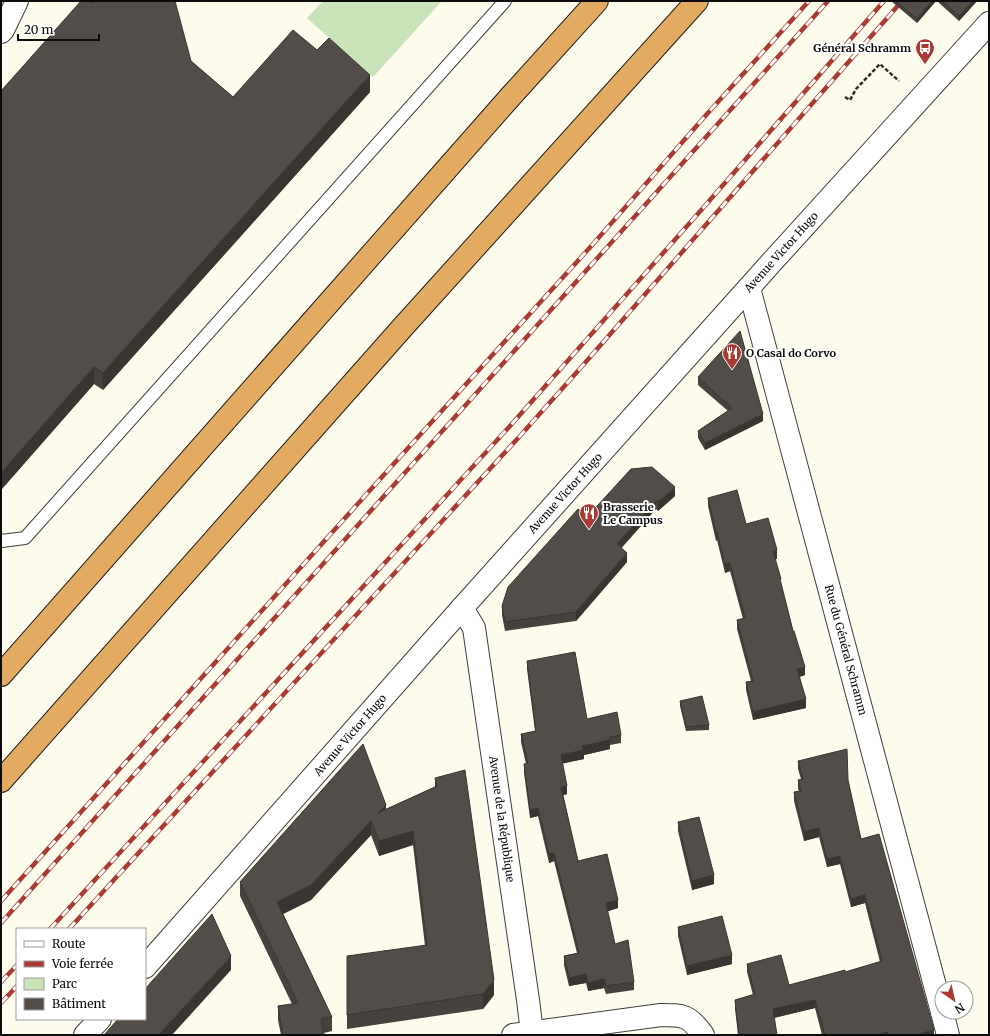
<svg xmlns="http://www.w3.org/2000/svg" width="990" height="1036" viewBox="0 0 990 1036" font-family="Merriweather,serif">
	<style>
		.green { fill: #cae3b9 }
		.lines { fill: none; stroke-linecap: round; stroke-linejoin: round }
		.lane-casing { stroke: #3e3e3e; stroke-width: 14 }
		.street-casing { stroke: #3e3e3e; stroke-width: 24 }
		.highway-casing { stroke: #1c1c1c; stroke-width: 24 }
		.path { stroke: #2d2d2d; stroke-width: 2.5; stroke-dasharray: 4 2; stroke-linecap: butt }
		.lane { stroke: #fff; stroke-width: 12 }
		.street { stroke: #fff; stroke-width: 22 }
		.highway { stroke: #e3ab62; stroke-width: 22 }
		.rail-casing { stroke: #aa3b33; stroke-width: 4.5 }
		.rail { stroke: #fff; stroke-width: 3; stroke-dasharray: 9; stroke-linecap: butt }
		.wall { fill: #47423e }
		.shaded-wall { fill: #393632 }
		.building { fill: #524d48; stroke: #393632 }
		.labels { text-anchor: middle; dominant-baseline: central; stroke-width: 4; stroke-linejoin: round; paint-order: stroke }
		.poi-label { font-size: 11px; font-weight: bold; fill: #0b0b0b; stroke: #fff; text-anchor: start }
		.street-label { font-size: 11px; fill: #0b0b0b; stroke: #fff }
	</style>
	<rect width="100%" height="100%" fill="#fdfbeb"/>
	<polygon class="green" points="323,1 442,1 373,77 307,18"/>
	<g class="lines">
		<defs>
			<polyline id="lane" points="1,540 2,541 25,538 505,1"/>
			<g id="street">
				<polyline points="1,32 3,30 17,1"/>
				<polyline points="749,288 942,1012"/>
				<polyline points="462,608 474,628 528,1000 532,1033"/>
				<polyline points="145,967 462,608 770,264 989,23"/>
				<polyline points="942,1012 948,1035"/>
				<polyline points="85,1035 100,1019"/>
				<path d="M 513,1035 L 661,1015 C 683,1015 689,1015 703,1035"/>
			</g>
			<g id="highway">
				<polyline points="1,675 511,96 597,1"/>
				<polyline points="1,781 402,328 697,1"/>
			</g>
		</defs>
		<use href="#lane" class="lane-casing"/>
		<use href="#street" class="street-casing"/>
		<use href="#highway" class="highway-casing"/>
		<polyline class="path" points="845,97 850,100 856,89 880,64 899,81"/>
		<use href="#lane" class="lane"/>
		<use href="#street" class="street"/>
		<use href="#highway" class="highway"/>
		<defs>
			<g id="rail">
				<polyline points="1,901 390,468 594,243 707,114 809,1"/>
				<polyline points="1,923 828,1"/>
				<polyline points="50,929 510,426 703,208 884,1"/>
				<polyline points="69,929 520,436 577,372 902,1"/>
				<polyline points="1,982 17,965"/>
				<polyline points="1,1003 17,986"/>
			</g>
		</defs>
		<use href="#rail" class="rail-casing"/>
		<use href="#rail" class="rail"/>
	</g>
	<g class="wall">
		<polygon points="891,1 936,1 917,23"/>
		<polygon points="937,1 977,1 959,21"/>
		<polygon points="93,3 191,61 233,97 317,50 370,92 103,390 94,384 1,490 1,91"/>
		<polygon points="698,377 763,421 705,450 698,438 698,431 728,411 698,385"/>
		<polygon points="675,496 658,511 656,509 621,548 627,562 576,621 505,631 502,615 502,606 587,517"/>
		<polygon points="708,498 746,524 777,559 775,559 781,585 805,675 800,677 806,708 753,720 746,690 746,682 751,681 737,629 737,620 743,619 730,571 725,573 717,540 716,541 708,506"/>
		<polygon points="527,661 587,719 621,735 621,743 610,745 610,749 584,755 584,759 562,763 567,794 563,795 578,861 618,908 607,911 615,944 634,982 634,990 606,994 604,988 588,991 586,983 569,986 564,965 564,956 577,953 554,861 549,863 538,816 530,818 524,773 524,764 526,764 521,742 521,734 535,731 527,669"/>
		<polygon points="680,701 709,725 709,730 686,731 680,706"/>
		<polygon points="798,761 848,780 861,839 934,1035 822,1035 815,1008 774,1018 777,1035 738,1035 735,1009 735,1000 753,995 747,972 747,964 789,985 845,972 880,962 865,903 851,907 840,864 827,867 819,837 804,841 794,801 794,792 799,791 798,789 798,780 801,779 798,769"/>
		<polygon points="435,778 494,995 483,1009 347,1029 347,956 425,946 413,845 379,856 371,835 311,900 283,914 332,1017 332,1031 324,1033 324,1035 281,1035 278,1020 278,1006 292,1004 240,896 240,882 386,809 435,787"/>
		<polygon points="678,822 714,884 692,890 678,831"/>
		<polygon points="678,927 732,964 687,975 678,936"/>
	</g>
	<g class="shaded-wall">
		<polygon points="932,1 936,1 917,23 917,19"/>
		<polygon points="973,1 977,1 959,21 959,16"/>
		<polygon points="370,75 370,92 103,390 103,373"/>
		<polygon points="94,367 94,384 1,490 1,473"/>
		<polygon points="763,414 763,421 705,450 705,443"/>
		<polygon points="675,487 675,496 658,511 658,502"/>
		<polygon points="656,501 656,509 617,553 617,544"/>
		<polygon points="716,532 717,532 717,540 716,541"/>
		<polygon points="777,550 777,559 773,559 773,551"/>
		<polygon points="627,553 627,562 576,621 576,612"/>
		<polygon points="730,563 730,571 725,573 725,564"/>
		<polygon points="805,667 805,675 797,677 797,669"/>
		<polygon points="806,699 806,708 753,720 753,712"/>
		<polygon points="610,740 610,749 584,755 584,759 561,764 561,755 582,746"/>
		<polygon points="567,786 567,794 561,796 561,787"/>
		<polygon points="386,805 386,819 378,813"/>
		<polygon points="538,808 538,816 530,818 530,810"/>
		<polygon points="371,821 371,835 311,900 277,917 277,902"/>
		<polygon points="819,828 819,837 804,841 804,832"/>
		<polygon points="413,831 413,845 379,856 379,841"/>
		<polygon points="554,853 554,861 549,863 549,854"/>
		<polygon points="840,856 840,864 827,867 827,859"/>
		<polygon points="714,875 714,884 692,890 692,881"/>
		<polygon points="865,895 865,903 851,907 851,899"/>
		<polygon points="618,900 618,908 606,912 606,903"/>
		<polygon points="732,955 732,964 687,975 687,966"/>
		<polygon points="231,956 231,970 172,1035 158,1035"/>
		<polygon points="586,974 586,983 569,986 569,978"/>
		<polygon points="604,979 604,988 588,991 588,983"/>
		<polygon points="494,980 494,995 483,1009 483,994"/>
		<polygon points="815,1000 815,1008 773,1018 773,1009"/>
		<polygon points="934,1030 934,1035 915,1035"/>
		<polygon points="887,1032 887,1035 876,1035"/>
	</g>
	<g class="building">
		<polygon points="81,1 91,1 93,3 95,1 175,1 191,61 233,97 293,30 317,50 329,38 370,75 103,373 94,367 1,473 1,91"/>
		<polygon points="896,1 932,1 917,19"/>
		<polygon points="942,1 973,1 959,16"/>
		<polygon points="740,331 763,414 705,443 698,431 732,408 698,377"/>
		<polygon points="652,467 675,487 658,502 656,501 617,544 627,553 576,612 505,622 502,606 508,587 578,509 587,517 631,469"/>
		<polygon points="737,490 746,524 768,518 777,550 773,551 781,579 780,579 793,631 794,631 805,667 797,669 806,699 753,712 746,682 753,681 737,620 745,618 730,563 725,564 717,532 716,532 708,498"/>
		<polygon points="575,652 587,719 617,712 621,735 610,737 610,740 582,746 584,750 561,755 567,786 561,787 578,861 607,854 618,900 606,903 615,944 628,940 634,982 606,986 604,979 588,983 586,974 569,978 564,956 579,953 554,853 549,854 538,808 530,810 524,764 528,763 521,734 536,731 527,661"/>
		<polygon points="702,696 709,725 686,727 680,701"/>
		<polygon points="363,744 386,805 378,813 437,786 435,778 465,770 494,980 483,994 347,1015 347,956 427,945 413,831 379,841 371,821 311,885 277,902 332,1017 321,1019 324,1035 283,1035 278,1006 298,1003 240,882"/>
		<polygon points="847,749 848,780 861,839 879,834 934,1030 915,1035 888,1035 887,1032 876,1035 845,1035 845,1034 841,1035 825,1035 815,1000 773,1009 777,1035 739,1035 735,1000 755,994 747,964 781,955 789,985 845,970 845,972 882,961 865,895 851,899 840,856 827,859 819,828 804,832 794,792 801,791 798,780 803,779 798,761"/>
		<polygon points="699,817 714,875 692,881 678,822"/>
		<polygon points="212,914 231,956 158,1035 104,1035 118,1019 145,1019 145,989"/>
		<polygon points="722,916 732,955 687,966 678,927"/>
	</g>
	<defs>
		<symbol id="bus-pin" viewBox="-11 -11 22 30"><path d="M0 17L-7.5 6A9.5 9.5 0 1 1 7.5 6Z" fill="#aa3b33" stroke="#fff"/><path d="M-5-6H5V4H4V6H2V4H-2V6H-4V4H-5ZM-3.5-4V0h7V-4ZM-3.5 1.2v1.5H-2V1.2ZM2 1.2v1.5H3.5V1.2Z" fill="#fff"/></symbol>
		<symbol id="restaurant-pin" viewBox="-11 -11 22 30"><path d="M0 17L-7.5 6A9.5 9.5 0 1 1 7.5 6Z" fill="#aa3b33" stroke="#fff"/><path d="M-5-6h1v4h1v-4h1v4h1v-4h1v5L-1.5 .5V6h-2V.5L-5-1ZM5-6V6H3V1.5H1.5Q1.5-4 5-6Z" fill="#fff"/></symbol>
	</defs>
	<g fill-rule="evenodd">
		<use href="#bus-pin" x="914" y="37" width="22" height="30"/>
		<use href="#restaurant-pin" x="721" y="342" width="22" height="30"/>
		<use href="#restaurant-pin" x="578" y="502" width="22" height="30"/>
	</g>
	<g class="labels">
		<g class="poi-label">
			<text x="911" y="48" text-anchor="end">Général Schramm</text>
			<text x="746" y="353">O Casal do Corvo</text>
			<text x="603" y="507">Brasserie<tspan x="603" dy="13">Le Campus</tspan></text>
		</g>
		<g class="street-label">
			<text transform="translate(781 252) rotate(-48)">Avenue Victor Hugo</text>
			<text transform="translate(565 493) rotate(-48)">Avenue Victor Hugo</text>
			<text transform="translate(846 650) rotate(75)">Rue du Général Schramm</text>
			<text transform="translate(350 735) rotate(-49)">Avenue Victor Hugo</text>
			<text transform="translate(502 819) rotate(82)">Avenue de la République</text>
		</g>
	</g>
	<rect width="990" height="1036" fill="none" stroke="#0b0b0b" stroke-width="4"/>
	<rect x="16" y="928" width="130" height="92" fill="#ffffff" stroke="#9d9d9d"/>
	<rect x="24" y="941" width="20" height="6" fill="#ffffff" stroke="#9d9d9d"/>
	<text x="52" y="948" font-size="12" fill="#0b0b0b">Route</text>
	<rect x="24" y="961" width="20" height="6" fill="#aa3b33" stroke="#9d9d9d"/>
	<text x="52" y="968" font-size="12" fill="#0b0b0b">Voie ferrée</text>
	<rect x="24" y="978" width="20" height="12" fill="#cae3b9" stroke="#9d9d9d"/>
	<text x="52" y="988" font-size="12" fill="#0b0b0b">Parc</text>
	<rect x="24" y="998" width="20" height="12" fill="#524d48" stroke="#9d9d9d"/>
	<text x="52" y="1008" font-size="12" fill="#0b0b0b">Bâtiment</text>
	<g transform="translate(954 1000) rotate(146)"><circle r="19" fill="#ffffff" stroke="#9d9d9d"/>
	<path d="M0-3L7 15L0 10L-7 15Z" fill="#aa3b33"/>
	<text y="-6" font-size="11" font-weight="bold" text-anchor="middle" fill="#0b0b0b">N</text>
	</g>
	<path d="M18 34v6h81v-6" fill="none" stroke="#0b0b0b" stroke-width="2"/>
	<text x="24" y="34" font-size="12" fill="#0b0b0b" stroke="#ffffff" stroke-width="3" paint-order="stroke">20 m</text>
</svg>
